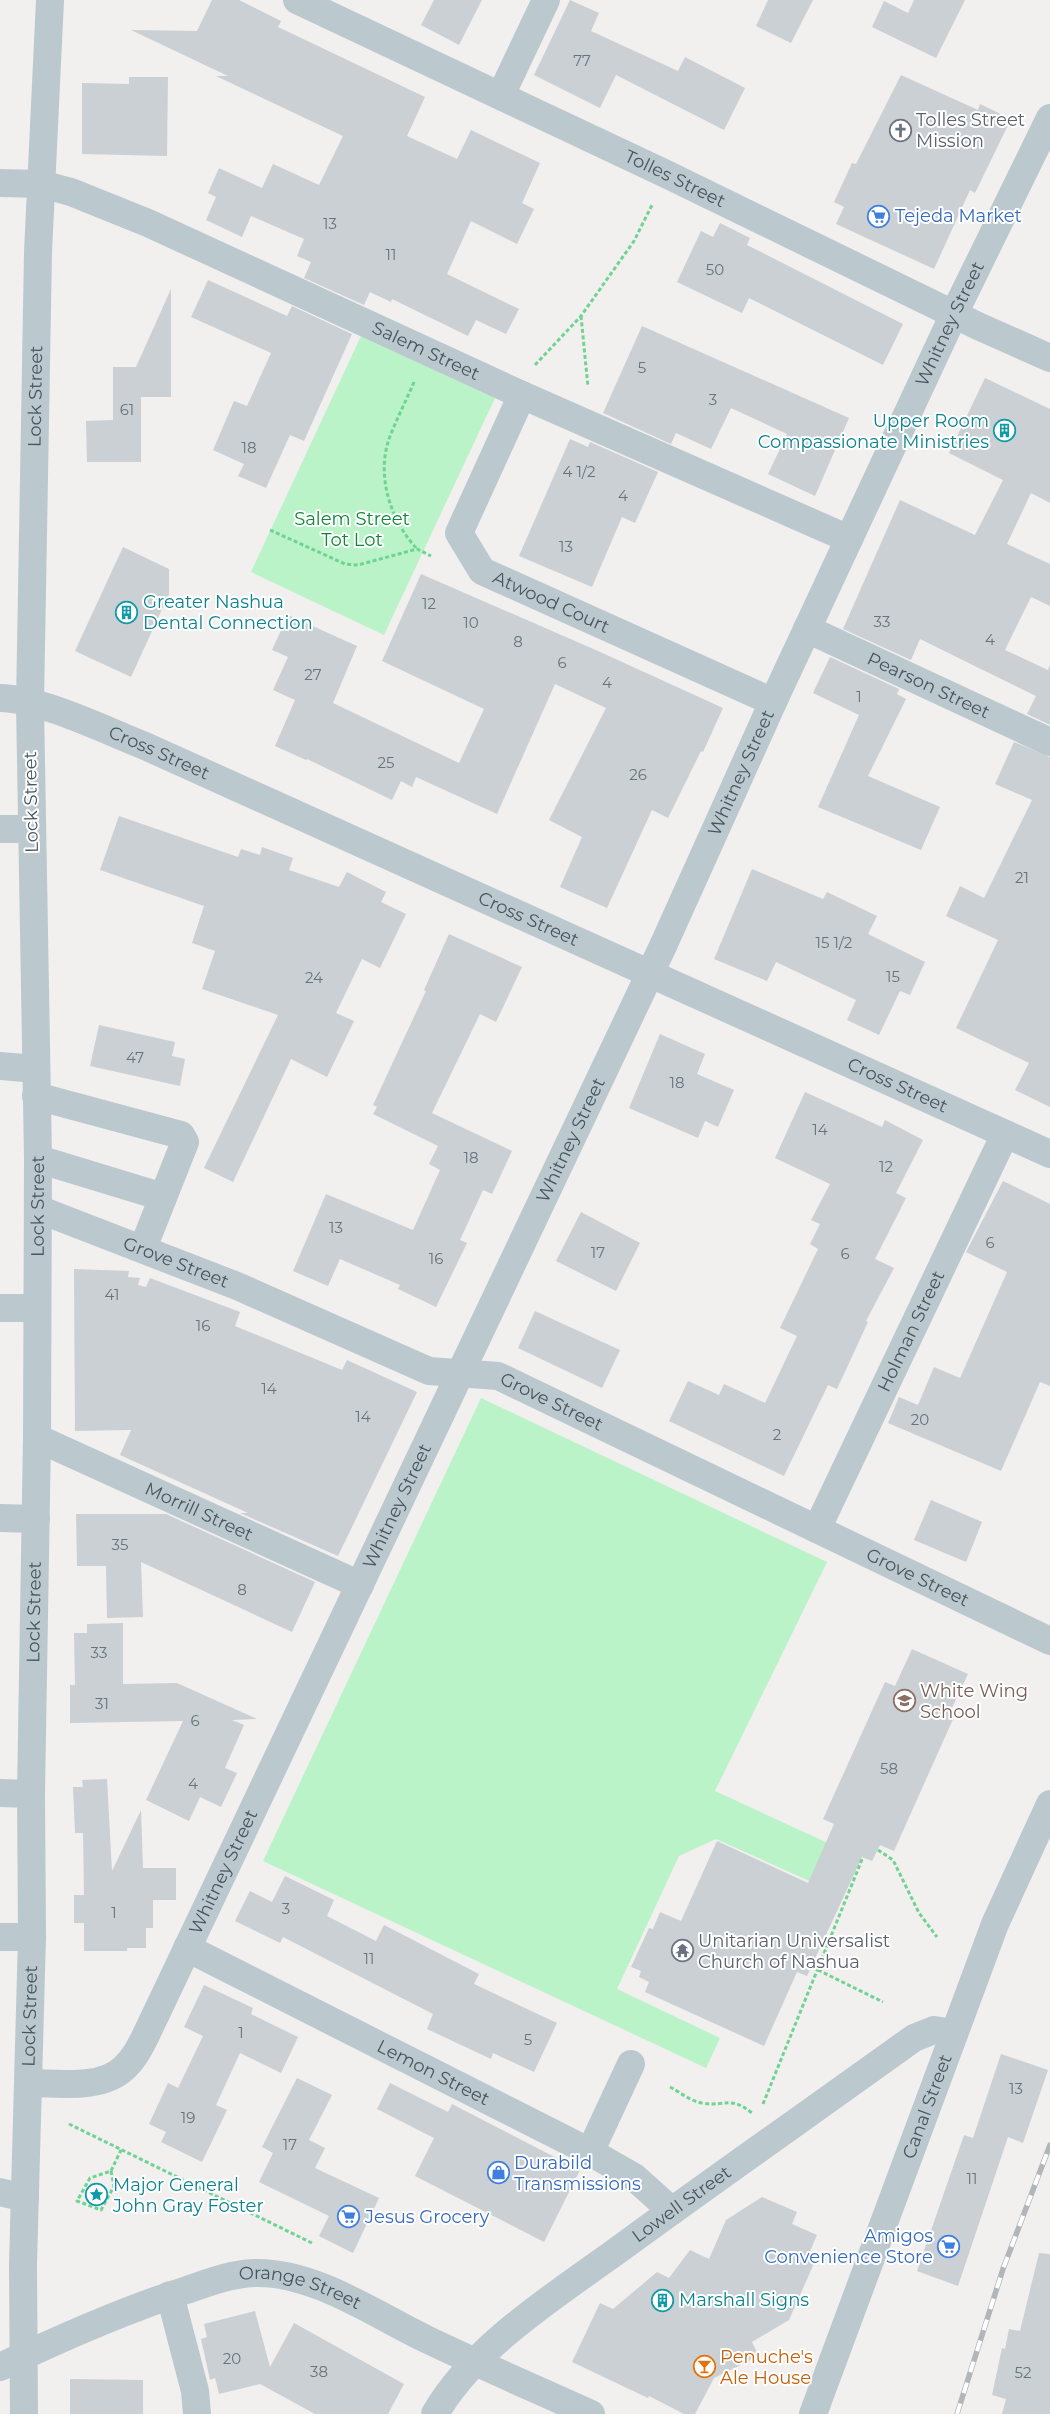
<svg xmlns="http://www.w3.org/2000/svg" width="1050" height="2414" viewBox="0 0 1050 2414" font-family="Montserrat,sans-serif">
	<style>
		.green { fill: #baf3c7 }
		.building { fill: #cad0d4 }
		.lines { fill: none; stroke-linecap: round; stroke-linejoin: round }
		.path { stroke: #6fd492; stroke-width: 3; stroke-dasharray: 4 2.5; stroke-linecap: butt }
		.minor { stroke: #bbc9cf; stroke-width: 28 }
		.rail-casing { stroke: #b0b6ba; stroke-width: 5.5 }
		.rail { stroke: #fff; stroke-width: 4; stroke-dasharray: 11; stroke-linecap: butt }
		.labels { text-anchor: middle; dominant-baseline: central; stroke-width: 4; stroke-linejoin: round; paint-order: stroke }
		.number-label { font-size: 15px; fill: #66747c }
		.worship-label { font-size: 18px; fill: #5b616d; stroke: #fff; text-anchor: start }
		.street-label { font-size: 18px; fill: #45565e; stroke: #fff }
		.shop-label { font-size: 18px; fill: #366cbe; stroke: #fff; text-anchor: start }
		.culture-label { font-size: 18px; fill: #0d838f; stroke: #fff; text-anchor: start }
		.park-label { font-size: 18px; fill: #0f8638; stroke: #fff }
		.education-label { font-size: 18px; fill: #785e54; stroke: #fff; text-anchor: start }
		.food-label { font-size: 18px; fill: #c56008; stroke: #fff; text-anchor: start }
	</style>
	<rect width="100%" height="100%" fill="#f2efef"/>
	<g class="green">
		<polygon points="361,336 495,398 384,635 251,572"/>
		<polygon points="481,1398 827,1562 715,1791 832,1845 814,1883 716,1839 679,1856 617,1989 720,2038 706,2068 263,1861"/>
	</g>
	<g class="building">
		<polygon points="212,0 239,0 281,21 278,27 425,97 407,136 457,159 471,130 540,163 522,203 534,209 517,244 471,221 447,274 519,309 506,334 476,320 468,336 392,299 391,302 370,292 364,305 304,278 311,262 297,256 304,239 251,216 242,237 206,220 216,197 208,193 219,168 262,188 273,164 319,185 343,136 216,76 228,76 131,30 197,31"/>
		<polygon points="434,0 482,0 459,45 421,25"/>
		<polygon points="570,0 599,13 591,31 678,71 685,57 745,88 724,130 616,75 600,108 534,75"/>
		<polygon points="768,0 813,0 791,43 756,26"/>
		<polygon points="914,0 965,0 936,58 872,27 884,1 908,13"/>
		<polygon points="901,75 978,110 980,104 1011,119 975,193 970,190 934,269 836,224 844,207 834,202 852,163 856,164"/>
		<polygon points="129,77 168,77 167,156 82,154 82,83 129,84"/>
		<polygon points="720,223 750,238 747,245 903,324 883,365 749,298 742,313 677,282 701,231 713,237"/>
		<polygon points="208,280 287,316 292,306 352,334 304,441 290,435 266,488 238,476 244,464 213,450 234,401 247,406 271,353 191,317"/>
		<polygon points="171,289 171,397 141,397 141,462 87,462 86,421 113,420 113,367 136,367"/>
		<polygon points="642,326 849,418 815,496 768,474 787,434 731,408 711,449 676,433 671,444 603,413"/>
		<polygon points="985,378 1050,409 1050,503 1031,493 1007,544 1050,564 1050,606 1031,597 1005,650 1048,670 1050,665 1050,725 1027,714 1036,696 920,639 911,660 843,629 900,500 975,535 1003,480 949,453"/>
		<polygon points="570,439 588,447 590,442 658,472 635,523 622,517 592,587 519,556"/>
		<polygon points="123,547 169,569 169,594 131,677 75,651"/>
		<polygon points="421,574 598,651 723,708 703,752 701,751 668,818 652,810 607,908 560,887 582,837 549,820 606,708 555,684 497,814 416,777 412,787 401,781 392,800 307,759 306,760 275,746 295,700 273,690 288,657 272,650 288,615 357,646 333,703 459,763 484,709 382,661"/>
		<polygon points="830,657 899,689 897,694 906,699 868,776 940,807 921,850 818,807 859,715 813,693"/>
		<polygon points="1014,742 1050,757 1050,1107 1015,1090 1029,1063 956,1028 998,940 946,916 960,886 984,898 1032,800 995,784"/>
		<polygon points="119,816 238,857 241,849 260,855 262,847 293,858 289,870 339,887 347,872 386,892 381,902 406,914 380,968 362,959 336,1013 354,1021 327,1077 291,1059 233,1182 204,1168 278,1015 202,989 215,951 192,943 204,906 100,870"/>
		<polygon points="752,869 823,899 827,892 877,916 868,934 925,962 910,995 900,991 879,1035 847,1020 856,1000 776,962 767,981 714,959"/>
		<polygon points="449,934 522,967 496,1022 480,1014 432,1113 512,1151 492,1194 483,1190 460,1240 467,1243 436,1307 398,1289 400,1285 340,1259 328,1286 293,1271 326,1194 413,1230 440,1170 429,1164 438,1146 373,1114 377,1107 373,1105 426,991 424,990"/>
		<polygon points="99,1025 175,1042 172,1056 185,1059 180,1086 90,1066"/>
		<polygon points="660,1034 705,1054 697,1074 734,1090 718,1127 705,1121 698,1138 629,1108"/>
		<polygon points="805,1092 882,1127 885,1120 923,1140 896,1193 906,1198 875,1259 894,1268 866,1321 868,1322 837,1389 828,1385 784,1476 669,1421 688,1381 719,1395 724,1384 765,1403 797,1336 780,1328 818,1249 810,1244 820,1224 811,1220 830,1184 775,1158"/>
		<polygon points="1003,1181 1050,1204 1050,1386 1040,1382 1001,1471 888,1423 899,1397 918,1405 934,1367 960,1378 1007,1272 966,1252"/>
		<polygon points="581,1212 640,1243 616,1291 556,1261"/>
		<polygon points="74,1269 129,1271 128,1277 140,1278 138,1285 146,1287 150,1278 240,1312 235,1326 342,1370 347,1360 417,1392 338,1556 240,1513 248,1513 120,1455 131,1430 75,1431"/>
		<polygon points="535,1311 620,1350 602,1388 518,1348"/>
		<polygon points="931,1500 982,1522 966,1562 914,1540"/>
		<polygon points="76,1514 166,1514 315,1582 292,1632 141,1562 143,1617 107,1618 106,1566 77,1566"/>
		<polygon points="123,1623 123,1684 177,1683 257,1719 232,1720 244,1725 225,1768 237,1773 221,1807 200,1797 189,1821 146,1800 183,1721 70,1723 70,1685 75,1685 74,1633 87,1633 87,1624"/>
		<polygon points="912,1649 968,1674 949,1714 954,1717 894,1851 880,1845 872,1861 862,1857 807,1976 797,1972 764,2046 645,1992 649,1982 639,1977 641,1971 631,1967 649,1928 653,1929 660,1912 681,1921 717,1841 808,1883 834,1824 823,1819 885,1682 895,1686"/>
		<polygon points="107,1779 112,1871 141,1810 143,1868 176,1868 176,1900 153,1900 153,1928 146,1928 146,1948 127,1948 127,1951 84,1951 84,1923 74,1923 74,1895 84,1895 83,1833 75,1833 73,1787 83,1787 82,1780"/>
		<polygon points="285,1876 334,1900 327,1916 376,1941 384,1925 479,1974 474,1984 557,2023 534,2072 493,2053 491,2059 427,2029 433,2014 283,1937 280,1943 235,1921 250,1891 272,1902"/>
		<polygon points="204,1985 253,2008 251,2014 298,2037 281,2073 240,2053 216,2105 227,2110 202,2162 161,2142 166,2132 149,2124 168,2083 178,2088 203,2036 184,2027"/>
		<polygon points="1001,2054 1048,2070 1023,2143 1008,2137 958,2286 917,2271 964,2135 973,2138"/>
		<polygon points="297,2078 332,2095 309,2140 325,2148 315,2168 379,2198 353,2253 319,2236 329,2216 259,2182 273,2153 262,2147"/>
		<polygon points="390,2083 448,2112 452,2104 580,2170 544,2242 415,2176 434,2138 377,2109"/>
		<polygon points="762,2197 797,2212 792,2224 817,2235 808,2256 816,2259 789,2320 752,2342 759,2356 714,2378 695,2414 684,2414 649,2396 648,2398 572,2362 600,2303 613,2309 657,2272 669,2278 690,2250 709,2259 726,2220"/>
		<polygon points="1039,2253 1050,2254 1050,2414 1002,2414 1006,2399 992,2395 1002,2348 1005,2349 1009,2329 1020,2331"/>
		<polygon points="255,2311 270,2367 294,2323 404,2384 388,2414 315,2414 260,2384 219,2394 215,2378 210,2380 201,2339 207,2337 204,2324"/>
		<polygon points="70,2379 143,2380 143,2414 70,2414"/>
	</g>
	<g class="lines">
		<g class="path">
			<polyline points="581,316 588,387"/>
			<polyline points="535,365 581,316 634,241 653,203"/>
			<path d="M 414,382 C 406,401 396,420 389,439 C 376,477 391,521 417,549"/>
			<polyline points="270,530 345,564 358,565 417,549 431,556"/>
			<polyline points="878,1850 893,1860 919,1913 937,1937"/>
			<polyline points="818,1970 883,2002"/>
			<path d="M 670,2087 C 680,2092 690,2101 702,2103 C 726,2107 731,2095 753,2114"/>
			<polyline points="763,2104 863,1857"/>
			<polyline points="69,2124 314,2244"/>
			<polyline points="111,2171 114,2186 101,2210 77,2201 90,2178 111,2171 121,2150"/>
		</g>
		<g class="minor">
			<path id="s1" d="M 297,0 L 666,174 L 978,326 L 1050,358"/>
			<polyline points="501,95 546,0"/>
			<path id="s2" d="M 0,183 L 41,184 L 71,192 L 148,223 L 522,395 L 849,539"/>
			<path id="s3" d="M 522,395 L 459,533 L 482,571 L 773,702"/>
			<path id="s4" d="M 807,629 L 1050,742"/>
			<path id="s5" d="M 0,698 C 43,699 104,730 145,746 L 1050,1154"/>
			<polyline points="0,829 32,829"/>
			<polyline points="0,1066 36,1069"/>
			<polyline points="36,1096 181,1135 185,1142 143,1248"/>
			<polyline points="38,1159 163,1197"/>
			<path id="s6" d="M 38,1209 L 237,1286 L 429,1371 L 498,1376 L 1050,1641"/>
			<polyline points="0,1308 36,1308"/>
			<path id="s7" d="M 37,1438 L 360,1585"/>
			<polyline points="0,1518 36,1519"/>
			<path id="s8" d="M 817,1529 L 1005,1134"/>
			<polyline points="0,1793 31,1794"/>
			<polyline points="0,1937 32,1937"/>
			<path id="s9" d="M 187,1948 L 590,2152 L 634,2177 L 672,2211"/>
			<path id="s10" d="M 29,2083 C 58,2083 101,2090 124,2068 C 134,2059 140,2047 146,2035 L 663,946 L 773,702 L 954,314 L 1050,118"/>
			<polyline points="590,2152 631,2064"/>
			<polyline points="0,2192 25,2198"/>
			<polyline points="170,2295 195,2391 197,2414"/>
			<path id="s11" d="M 0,2367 C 59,2339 119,2312 181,2292 C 205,2284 229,2274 254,2273 C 313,2271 374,2314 426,2339 C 480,2365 536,2389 591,2414"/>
			<path id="s12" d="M 24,2414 L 23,2264 L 32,1937 L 31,1794 L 37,1438 L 38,1159 L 30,704 L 38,252 L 50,0"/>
			<path id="s13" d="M 435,2414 C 475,2344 561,2292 625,2245 C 721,2175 818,2107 914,2038 L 934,2030 L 954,2033"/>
			<path id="s14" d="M 813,2414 L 995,1924 L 1050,1804"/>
		</g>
		<defs>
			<polyline id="rail" points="957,2414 1003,2269 1050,2145"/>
		</defs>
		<use href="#rail" class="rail-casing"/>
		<use href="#rail" class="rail"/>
	</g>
	<defs>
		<symbol id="church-ring" viewBox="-11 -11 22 22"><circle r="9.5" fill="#fff" stroke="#6b7280" stroke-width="1.5"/><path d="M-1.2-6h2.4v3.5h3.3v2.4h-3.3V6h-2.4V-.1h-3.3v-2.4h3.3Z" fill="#6b7280"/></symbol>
		<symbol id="supermarket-ring" viewBox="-11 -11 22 22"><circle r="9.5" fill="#fff" stroke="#3f7fe0" stroke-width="1.5"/><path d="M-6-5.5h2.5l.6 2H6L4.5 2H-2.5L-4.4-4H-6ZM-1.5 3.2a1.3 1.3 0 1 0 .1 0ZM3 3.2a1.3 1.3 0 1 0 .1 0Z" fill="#3f7fe0"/></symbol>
		<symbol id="building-ring" viewBox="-11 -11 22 22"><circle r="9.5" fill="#fff" stroke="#0f9aa8" stroke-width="1.5"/><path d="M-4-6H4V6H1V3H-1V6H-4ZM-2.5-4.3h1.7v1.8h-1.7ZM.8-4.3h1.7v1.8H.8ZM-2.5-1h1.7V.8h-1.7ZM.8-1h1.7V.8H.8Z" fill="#0f9aa8"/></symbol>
		<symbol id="school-ring" viewBox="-11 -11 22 22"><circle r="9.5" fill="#fff" stroke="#8d6e63" stroke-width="1.5"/><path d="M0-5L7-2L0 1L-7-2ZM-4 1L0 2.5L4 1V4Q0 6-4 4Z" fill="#8d6e63"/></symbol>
		<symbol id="temple-ring" viewBox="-11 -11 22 22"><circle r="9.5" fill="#fff" stroke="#6b7280" stroke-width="1.5"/><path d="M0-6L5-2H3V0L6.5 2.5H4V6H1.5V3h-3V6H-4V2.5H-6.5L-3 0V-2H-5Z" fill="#6b7280"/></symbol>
		<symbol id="shop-ring" viewBox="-11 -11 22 22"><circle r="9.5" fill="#fff" stroke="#3f7fe0" stroke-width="1.5"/><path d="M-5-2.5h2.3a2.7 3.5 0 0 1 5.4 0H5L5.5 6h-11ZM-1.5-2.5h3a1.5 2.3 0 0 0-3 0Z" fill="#3f7fe0"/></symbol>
		<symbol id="sight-ring" viewBox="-11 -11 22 22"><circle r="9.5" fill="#fff" stroke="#0f9aa8" stroke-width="1.5"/><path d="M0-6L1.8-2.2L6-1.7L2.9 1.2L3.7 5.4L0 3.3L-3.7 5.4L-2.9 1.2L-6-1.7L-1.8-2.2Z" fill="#0f9aa8"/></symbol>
		<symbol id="bar-ring" viewBox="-11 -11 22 22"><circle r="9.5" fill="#fff" stroke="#e8710a" stroke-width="1.5"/><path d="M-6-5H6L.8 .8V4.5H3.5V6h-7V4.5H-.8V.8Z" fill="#e8710a"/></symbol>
	</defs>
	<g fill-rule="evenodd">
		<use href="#church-ring" x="888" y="118" width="25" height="25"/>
		<use href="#supermarket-ring" x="866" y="204" width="25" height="25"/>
		<use href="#building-ring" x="992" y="418" width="25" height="25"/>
		<use href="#building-ring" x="114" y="600" width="25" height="25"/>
		<use href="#school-ring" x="892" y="1688" width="25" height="25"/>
		<use href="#temple-ring" x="670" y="1938" width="25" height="25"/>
		<use href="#shop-ring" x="486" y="2160" width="25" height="25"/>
		<use href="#sight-ring" x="84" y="2182" width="25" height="25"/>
		<use href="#supermarket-ring" x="336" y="2204" width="25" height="25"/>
		<use href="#supermarket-ring" x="936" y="2234" width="25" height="25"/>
		<use href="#building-ring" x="650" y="2288" width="25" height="25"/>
		<use href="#bar-ring" x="692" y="2354" width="25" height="25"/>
	</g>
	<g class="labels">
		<g class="number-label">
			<text x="582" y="60">77</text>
			<text x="330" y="223">13</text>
			<text x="391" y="254">11</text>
			<text x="715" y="269">50</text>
			<text x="642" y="367">5</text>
			<text x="713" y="399">3</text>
			<text x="127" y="409">61</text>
			<text x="249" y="447">18</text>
			<text x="579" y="471">4 1/2</text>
			<text x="623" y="495">4</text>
			<text x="566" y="546">13</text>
			<text x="429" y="603">12</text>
			<text x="882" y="621">33</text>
			<text x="471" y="622">10</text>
			<text x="990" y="639">4</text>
			<text x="518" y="641">8</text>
			<text x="562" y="662">6</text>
			<text x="313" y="674">27</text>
			<text x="607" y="682">4</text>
			<text x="859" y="696">1</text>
			<text x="386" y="762">25</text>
			<text x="638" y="774">26</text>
			<text x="1022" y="877">21</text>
			<text x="834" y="942">15 1/2</text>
			<text x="893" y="976">15</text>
			<text x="314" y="977">24</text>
			<text x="135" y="1057">47</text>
			<text x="677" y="1082">18</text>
			<text x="820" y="1129">14</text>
			<text x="471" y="1157">18</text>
			<text x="886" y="1166">12</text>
			<text x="336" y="1227">13</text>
			<text x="990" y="1242">6</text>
			<text x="598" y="1252">17</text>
			<text x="845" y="1253">6</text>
			<text x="436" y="1258">16</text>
			<text x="112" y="1294">41</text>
			<text x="203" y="1325">16</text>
			<text x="269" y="1388">14</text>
			<text x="363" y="1416">14</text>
			<text x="920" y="1419">20</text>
			<text x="777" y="1434">2</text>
			<text x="120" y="1544">35</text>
			<text x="242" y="1589">8</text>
			<text x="99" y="1652">33</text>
			<text x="102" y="1703">31</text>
			<text x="195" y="1720">6</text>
			<text x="889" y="1768">58</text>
			<text x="193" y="1783">4</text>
			<text x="286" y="1908">3</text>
			<text x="114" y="1912">1</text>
			<text x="369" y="1958">11</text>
			<text x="241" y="2032">1</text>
			<text x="528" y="2039">5</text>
			<text x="1016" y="2088">13</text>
			<text x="188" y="2117">19</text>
			<text x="290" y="2144">17</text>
			<text x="972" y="2178">11</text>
			<text x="232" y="2358">20</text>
			<text x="319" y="2371">38</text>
			<text x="1023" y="2372">52</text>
		</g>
		<g class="worship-label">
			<text x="916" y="120">Tolles Street<tspan x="916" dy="21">Mission</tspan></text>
			<text x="698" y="1941">Unitarian Universalist<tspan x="698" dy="21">Church of Nashua</tspan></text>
		</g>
		<g class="street-label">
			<text stroke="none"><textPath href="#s1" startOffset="418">Tolles Street</textPath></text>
			<text stroke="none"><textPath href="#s10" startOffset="2029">Whitney Street</textPath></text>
			<text stroke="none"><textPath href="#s2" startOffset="461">Salem Street</textPath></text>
			<text stroke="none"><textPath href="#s12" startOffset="2018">Lock Street</textPath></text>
			<text stroke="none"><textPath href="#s3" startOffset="272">Atwood Court</textPath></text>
			<text stroke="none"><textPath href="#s4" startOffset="134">Pearson Street</textPath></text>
			<text stroke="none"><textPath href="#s5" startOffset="169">Cross Street</textPath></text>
			<text stroke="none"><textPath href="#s10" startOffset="1534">Whitney Street</textPath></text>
			<text transform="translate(31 802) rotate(-91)">Lock Street</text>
			<text stroke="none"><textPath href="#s5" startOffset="574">Cross Street</textPath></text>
			<text stroke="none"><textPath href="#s5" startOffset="979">Cross Street</textPath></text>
			<text stroke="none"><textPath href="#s10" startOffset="1129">Whitney Street</textPath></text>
			<text stroke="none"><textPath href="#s12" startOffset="1208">Lock Street</textPath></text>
			<text stroke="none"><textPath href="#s6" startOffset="148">Grove Street</textPath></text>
			<text stroke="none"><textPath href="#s8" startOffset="219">Holman Street</textPath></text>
			<text stroke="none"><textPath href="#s6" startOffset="552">Grove Street</textPath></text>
			<text stroke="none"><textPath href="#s10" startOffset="724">Whitney Street</textPath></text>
			<text stroke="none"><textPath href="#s7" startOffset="178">Morrill Street</textPath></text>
			<text stroke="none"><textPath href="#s6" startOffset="958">Grove Street</textPath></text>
			<text stroke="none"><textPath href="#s12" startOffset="802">Lock Street</textPath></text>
			<text stroke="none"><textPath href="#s10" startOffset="319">Whitney Street</textPath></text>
			<text stroke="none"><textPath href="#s12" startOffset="398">Lock Street</textPath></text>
			<text stroke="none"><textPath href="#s9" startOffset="276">Lemon Street</textPath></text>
			<text stroke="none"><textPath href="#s14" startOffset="328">Canal Street</textPath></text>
			<text stroke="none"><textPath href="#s13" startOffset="326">Lowell Street</textPath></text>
			<text stroke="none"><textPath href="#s11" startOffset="320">Orange Street</textPath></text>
		</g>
		<g class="shop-label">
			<text x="895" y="216">Tejeda Market</text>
			<text x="514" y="2163">Durabild<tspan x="514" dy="21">Transmissions</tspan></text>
			<text x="365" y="2217">Jesus Grocery</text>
			<text x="933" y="2236" text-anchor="end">Amigos<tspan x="933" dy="21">Convenience Store</tspan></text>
		</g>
		<g class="culture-label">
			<text x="989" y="421" text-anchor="end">Upper Room<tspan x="989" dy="21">Compassionate Ministries</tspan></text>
			<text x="143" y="602">Greater Nashua<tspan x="143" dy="21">Dental Connection</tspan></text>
			<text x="113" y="2185">Major General<tspan x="113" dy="21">John Gray Foster</tspan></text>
			<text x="679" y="2300">Marshall Signs</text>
		</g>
		<g class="park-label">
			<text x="352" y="519">Salem Street<tspan x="352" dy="21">Tot Lot</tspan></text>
		</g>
		<g class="education-label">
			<text x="920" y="1691">White Wing<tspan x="920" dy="21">School</tspan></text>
		</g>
		<g class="food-label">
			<text x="720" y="2357">Penuche's<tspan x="720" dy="21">Ale House</tspan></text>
		</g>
	</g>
</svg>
